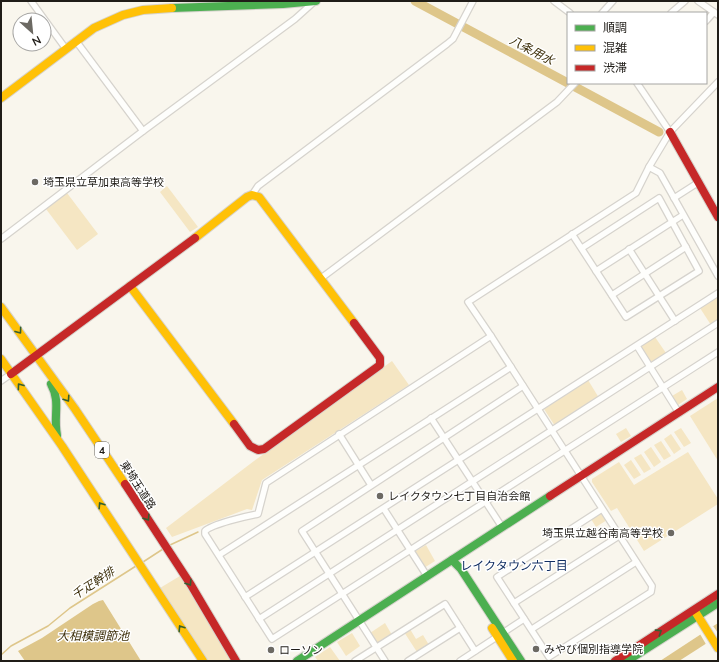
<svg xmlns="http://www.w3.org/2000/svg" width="719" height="662" viewBox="0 0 719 662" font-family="Mulish,'Noto Sans JP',sans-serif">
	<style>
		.green { fill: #f5e6c3 }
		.water { fill: #dec68a }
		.pier { fill: #f9f6ed }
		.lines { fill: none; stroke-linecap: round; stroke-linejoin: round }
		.stream { stroke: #dec68a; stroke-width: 1.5 }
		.river { stroke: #dec68a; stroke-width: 9 }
		.street-casing { stroke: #d6d3cd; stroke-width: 8 }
		.fast-casing { stroke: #d6d3cd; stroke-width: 10 }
		.slow-casing { stroke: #d6d3cd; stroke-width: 10 }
		.jam-casing { stroke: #d6d3cd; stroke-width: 10 }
		.street { stroke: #fefefc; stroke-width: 5.5 }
		.fast { stroke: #4caf50; stroke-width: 8 }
		.slow { stroke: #ffc107; stroke-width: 8 }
		.jam { stroke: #c62828; stroke-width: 8 }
		.oneway { stroke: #345f31 }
		.poi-dot { fill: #6c6963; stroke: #fff; stroke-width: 1.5 }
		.labels { text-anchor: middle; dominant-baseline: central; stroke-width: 3; stroke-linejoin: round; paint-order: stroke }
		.shield { fill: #fff; stroke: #63615d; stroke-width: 1 }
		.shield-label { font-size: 10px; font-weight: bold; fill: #201d18 }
		.poi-label { font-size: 11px; fill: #201d18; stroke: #fff; text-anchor: start }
		.street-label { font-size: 11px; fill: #201d18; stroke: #fff }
		.water-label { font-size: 12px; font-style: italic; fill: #3d2f0a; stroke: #fff }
		.neighbourhood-label { font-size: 12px; fill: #112e63; stroke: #fff }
	</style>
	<rect width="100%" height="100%" fill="#f9f6ed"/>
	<g class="green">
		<polygon points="167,186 198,227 190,232 160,192"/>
		<polygon points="67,193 98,234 77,250 46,209"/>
		<polygon points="718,296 718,320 711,325 700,308"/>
		<polygon points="655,337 666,353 653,362 649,361 641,349 642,346"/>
		<polygon points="392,361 409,385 262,480 252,510 247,509 172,537 166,528 254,461"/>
		<polygon points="588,380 599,398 555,426 544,409"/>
		<polygon points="682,390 687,399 678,405 672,396"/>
		<polygon points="718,398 718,461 690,416"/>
		<polygon points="626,428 631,436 621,442 616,434"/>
		<polygon points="681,428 691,443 684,447 674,432"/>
		<polygon points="671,434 681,449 674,454 664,439"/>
		<polygon points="661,441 671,456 664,460 654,445"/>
		<polygon points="651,447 661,462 654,467 644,452"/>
		<polygon points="688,452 718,499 718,504 644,551 617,508 611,511 592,482 592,479 619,462 634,485"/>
		<polygon points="641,454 651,469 644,473 634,458"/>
		<polygon points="631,460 641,475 634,479 624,465"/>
		<polygon points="599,513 602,514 607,520 596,527 591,519"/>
		<polygon points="611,527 614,532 614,536 606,542 601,533"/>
		<polygon points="426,545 435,561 424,568 414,552"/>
		<polygon points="180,576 231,661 207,661 160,588"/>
		<polygon points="385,623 392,635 379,643 376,642 370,633"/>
		<polygon points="410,629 416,639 423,635 429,645 417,652 404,632"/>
		<polygon points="352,633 360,646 346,656 337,642"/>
		<polygon points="330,647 340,661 318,661 315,657"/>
	</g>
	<g class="water">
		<polygon points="103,600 141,661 25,661 18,651 42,638 93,604 99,601"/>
		<polygon points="718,623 718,636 679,661 660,661"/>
	</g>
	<polygon class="pier" points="713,626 718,633 718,639 707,646 700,634"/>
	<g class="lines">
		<g class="stream">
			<polyline points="170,545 198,532"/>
			<polyline points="143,562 163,549"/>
			<polyline points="1,655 11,646 48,626 70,608 136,566"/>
		</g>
		<polyline class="river" points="415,1 659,132"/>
		<defs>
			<g id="street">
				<polyline points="31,1 66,49"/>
				<polyline points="554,1 570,13"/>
				<polyline points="698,1 718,15"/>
				<polyline points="602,13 613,1"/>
				<polyline points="671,13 685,1"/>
				<polyline points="706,21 714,12"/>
				<polyline points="76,41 143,131"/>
				<polyline points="637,83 670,132"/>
				<polyline points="649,167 660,173 718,276"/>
				<polyline points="252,195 258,186 447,44 453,39 473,1"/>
				<polyline points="674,198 699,182"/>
				<polyline points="572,234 626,317 699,271 659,198 582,248"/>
				<polyline points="1,239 143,131 295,19 315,1"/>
				<polyline points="629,249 675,321"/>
				<polyline points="596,271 683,215"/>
				<polyline points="320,279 557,102 575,83"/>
				<polyline points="612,295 686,247"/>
				<path d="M 491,336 L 266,483 L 258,514 C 247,516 212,524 205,531 L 205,534 L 272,639 L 718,352"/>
				<polyline points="637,346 679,413"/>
				<polyline points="1,381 11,374"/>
				<polyline points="431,418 502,527"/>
				<polyline points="339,434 371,485"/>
				<polyline points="384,509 427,576"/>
				<polyline points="602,509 497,577 549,657 651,592 652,586 491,336 468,302 636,193 649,167 670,132 718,82"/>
				<polyline points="219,555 511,367"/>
				<polyline points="245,597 718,293"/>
				<polyline points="514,603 619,536"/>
				<polyline points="259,619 718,323"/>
				<polyline points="532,629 636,562"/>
				<polyline points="355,661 445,604 475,651"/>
				<polyline points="385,661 302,531 523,386"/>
				<polyline points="408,661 460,628"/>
				<polyline points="460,661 524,619"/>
			</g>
			<g id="fast">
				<polyline points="172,8 283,4 316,1"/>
				<path d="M 51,384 C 61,402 53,416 57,435"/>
				<polyline points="452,560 461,569 521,661"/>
				<polyline points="297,661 550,496"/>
				<polyline points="627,661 718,603"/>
			</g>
			<g id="slow">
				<polyline points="1,98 94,28 123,15 143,10 172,8"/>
				<polyline points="195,238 247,197 252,195 259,197 354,323"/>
				<polyline points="130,286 234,424"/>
				<polyline points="1,307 75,409 125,484"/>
				<polyline points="1,359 62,446 203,661"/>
				<polyline points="696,613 718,648"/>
				<polyline points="492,628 513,661"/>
			</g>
			<g id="jam">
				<polyline points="670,132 718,217"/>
				<polyline points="11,374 195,238"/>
				<polyline points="234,424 250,446 258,450 264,449 380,365 380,358 354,323"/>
				<polyline points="125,484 191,585 236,661"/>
				<polyline points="550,496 718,387"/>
				<polyline points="615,661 718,594"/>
			</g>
		</defs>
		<use href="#street" class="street-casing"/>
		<use href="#fast" class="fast-casing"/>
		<use href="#slow" class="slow-casing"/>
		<use href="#jam" class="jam-casing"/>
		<use href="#street" class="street"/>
		<use href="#fast" class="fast"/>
		<use href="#slow" class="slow"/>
		<use href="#jam" class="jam"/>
	</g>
	<defs><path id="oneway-chevron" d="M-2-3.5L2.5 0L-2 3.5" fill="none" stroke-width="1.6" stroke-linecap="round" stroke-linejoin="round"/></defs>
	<g class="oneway">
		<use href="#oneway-chevron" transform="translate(19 331) rotate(54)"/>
		<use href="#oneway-chevron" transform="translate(20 386) rotate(-126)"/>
		<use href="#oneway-chevron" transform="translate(67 399) rotate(56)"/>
		<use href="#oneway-chevron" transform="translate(101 505) rotate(-123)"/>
		<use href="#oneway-chevron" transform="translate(147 518) rotate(57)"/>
		<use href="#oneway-chevron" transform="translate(189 583) rotate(57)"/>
		<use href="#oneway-chevron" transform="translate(181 628) rotate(-123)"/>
		<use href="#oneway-chevron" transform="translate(659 632) rotate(-33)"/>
	</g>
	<g class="poi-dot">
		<circle cx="35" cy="182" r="4"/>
		<circle cx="380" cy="496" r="4"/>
		<circle cx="671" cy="533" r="4"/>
		<circle cx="536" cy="649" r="4"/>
		<circle cx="271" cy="650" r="4"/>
	</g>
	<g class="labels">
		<rect class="shield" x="95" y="442" width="14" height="16" rx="3"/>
		<g class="shield-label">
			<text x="102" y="450">4</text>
		</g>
		<g class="poi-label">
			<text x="43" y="182">埼玉県立草加東高等学校</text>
			<text x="388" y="496">レイクタウン七丁目自治会館</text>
			<text x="663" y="533" text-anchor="end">埼玉県立越谷南高等学校</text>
			<text x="544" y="649">みやび個別指導学院</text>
			<text x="279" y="650">ローソン</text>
		</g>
		<g class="street-label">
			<text transform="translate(138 485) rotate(57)">東埼玉道路</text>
		</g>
		<g class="water-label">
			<text transform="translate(532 50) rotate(28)">八条用水</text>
			<text transform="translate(93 583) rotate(-33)">千疋幹排</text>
			<text x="93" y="635">大相模調節池</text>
		</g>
		<g class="neighbourhood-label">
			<text x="514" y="565">レイクタウン六丁目</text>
		</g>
	</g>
	<rect width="719" height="662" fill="none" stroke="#201d18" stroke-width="4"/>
	<rect x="567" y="12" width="140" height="72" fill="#ffffff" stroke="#a6a5a3"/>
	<rect x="575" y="25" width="20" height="6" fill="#4caf50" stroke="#a6a5a3"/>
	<text x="603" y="32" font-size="12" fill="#201d18">順調</text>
	<rect x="575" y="45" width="20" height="6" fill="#ffc107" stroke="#a6a5a3"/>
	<text x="603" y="52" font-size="12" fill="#201d18">混雑</text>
	<rect x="575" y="65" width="20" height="6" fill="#c62828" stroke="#a6a5a3"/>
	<text x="603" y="72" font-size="12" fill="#201d18">渋滞</text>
	<g transform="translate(32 32) rotate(153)"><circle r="19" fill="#ffffff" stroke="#a6a5a3"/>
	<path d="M0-3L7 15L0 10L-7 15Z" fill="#6c6963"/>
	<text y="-6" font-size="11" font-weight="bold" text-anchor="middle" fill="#201d18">N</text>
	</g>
</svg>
